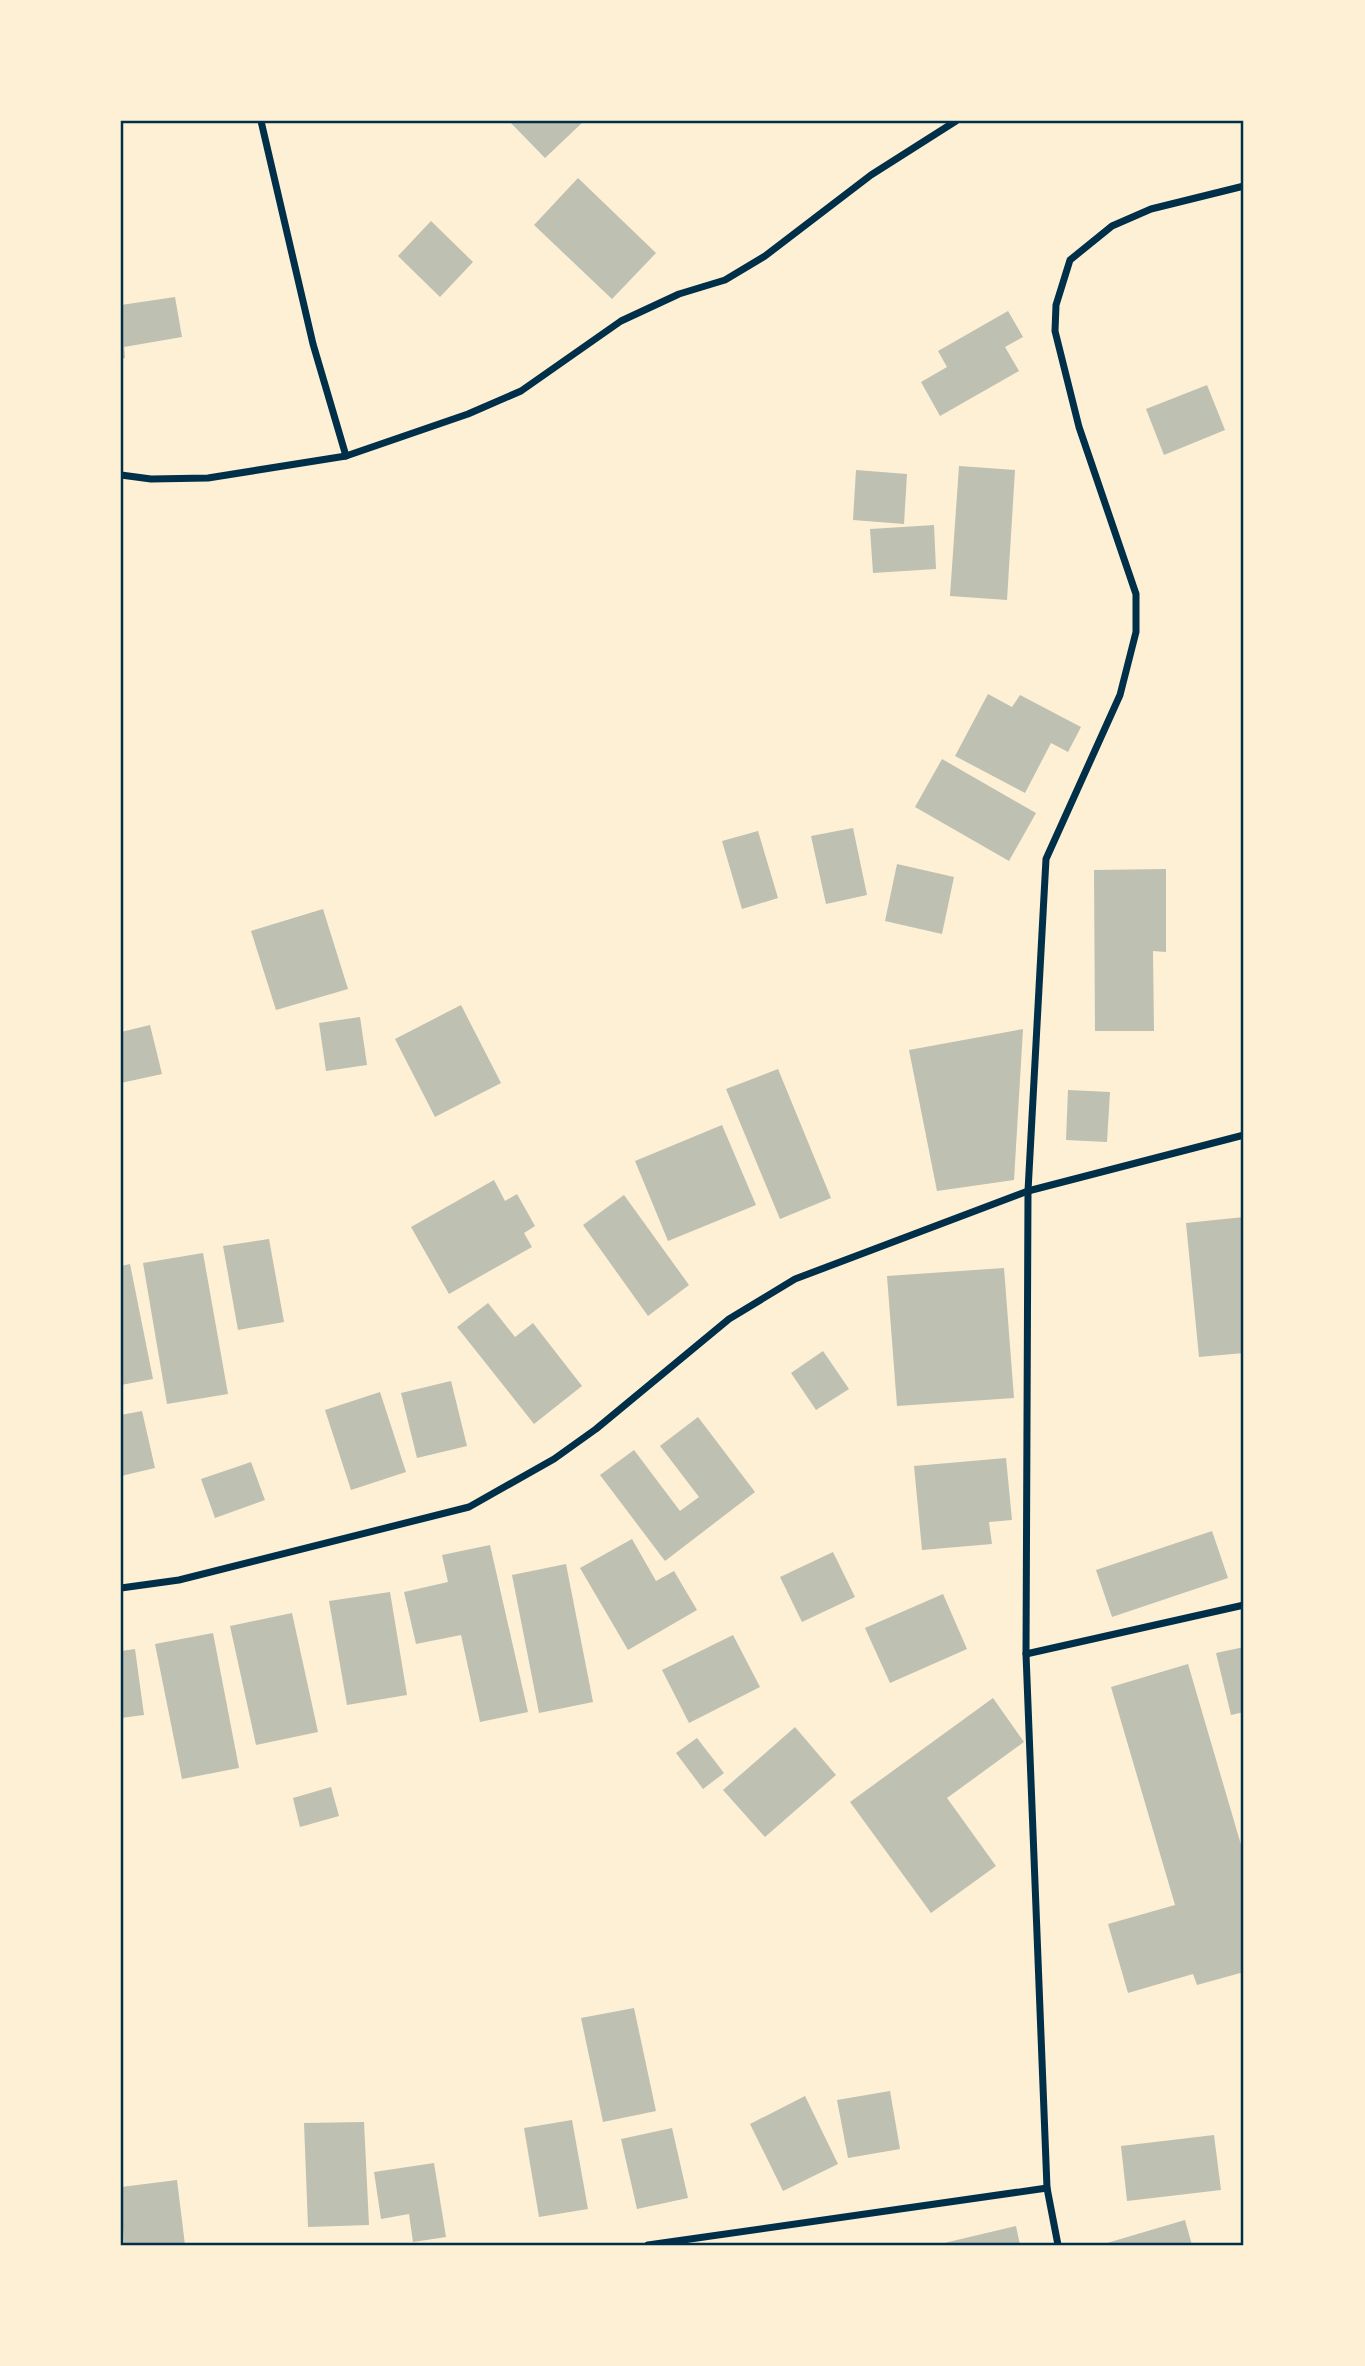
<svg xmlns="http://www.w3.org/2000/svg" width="1365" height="2366" viewBox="0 0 1365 2366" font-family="'Alegreya Sans',sans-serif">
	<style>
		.building { fill: #bec0b2 }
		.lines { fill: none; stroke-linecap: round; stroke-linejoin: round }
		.minor { stroke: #003049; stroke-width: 7 }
		.neatline { fill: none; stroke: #003049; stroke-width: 2.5 }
	</style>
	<rect width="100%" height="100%" fill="#fdf0d5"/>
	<g class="building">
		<polygon points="509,121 584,121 545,158"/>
		<polygon points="578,178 656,253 612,299 534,225"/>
		<polygon points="431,221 473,262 440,297 398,256"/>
		<polygon points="175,297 182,337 124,347 125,358 121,359 121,305"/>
		<polygon points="1008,311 1023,337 1005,347 1019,371 940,416 921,382 947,367 938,351"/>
		<polygon points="1207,385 1225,430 1164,455 1146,409"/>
		<polygon points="959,466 1015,470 1007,600 950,596"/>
		<polygon points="856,470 907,474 904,524 853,520"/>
		<polygon points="934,525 936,569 873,573 870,529"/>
		<polygon points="988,694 1012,707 1020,695 1081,727 1068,752 1051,743 1025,793 955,756"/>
		<polygon points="942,759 1036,813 1009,861 915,807"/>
		<polygon points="853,828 867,895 826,904 811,836"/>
		<polygon points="758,831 778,898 742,909 722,841"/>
		<polygon points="897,864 954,877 942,934 885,921"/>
		<polygon points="1166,869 1166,952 1153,951 1154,1031 1095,1031 1094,870"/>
		<polygon points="323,909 348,989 276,1010 251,931"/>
		<polygon points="461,1005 501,1083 435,1117 395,1039"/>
		<polygon points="360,1017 367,1065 326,1071 319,1023"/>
		<polygon points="150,1025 162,1074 121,1083 121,1032"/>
		<polygon points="1023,1029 1014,1180 937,1191 909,1050"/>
		<polygon points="778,1069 831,1198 780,1219 726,1089"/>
		<polygon points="1068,1090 1110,1092 1107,1142 1066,1140"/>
		<polygon points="722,1125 756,1205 668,1241 635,1161"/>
		<polygon points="494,1180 505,1201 517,1194 535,1226 524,1233 532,1247 449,1294 411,1227"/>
		<polygon points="624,1195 689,1285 648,1316 583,1225"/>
		<polygon points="1244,1217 1244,1353 1199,1357 1186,1223"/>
		<polygon points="269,1239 284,1322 238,1330 223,1246"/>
		<polygon points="203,1253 228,1394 167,1404 143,1263"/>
		<polygon points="130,1264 153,1379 121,1385 121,1266"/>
		<polygon points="1004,1268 1014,1398 897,1406 887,1276"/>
		<polygon points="488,1303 515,1337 533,1323 582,1386 534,1424 457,1327"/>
		<polygon points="823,1351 849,1389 816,1410 791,1373"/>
		<polygon points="451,1381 467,1446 417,1458 401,1393"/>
		<polygon points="380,1392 406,1472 351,1490 325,1410"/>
		<polygon points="142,1411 155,1468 121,1476 121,1415"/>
		<polygon points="698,1417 755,1492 665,1561 600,1475 634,1450 680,1511 699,1497 660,1446"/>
		<polygon points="1006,1458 1012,1520 989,1522 992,1544 922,1550 914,1466"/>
		<polygon points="251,1462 265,1500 215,1518 201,1479"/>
		<polygon points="1212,1531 1228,1578 1112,1617 1096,1570"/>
		<polygon points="632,1539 656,1581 674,1571 697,1610 628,1650 580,1568"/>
		<polygon points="490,1545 528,1712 480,1722 461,1635 416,1644 404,1592 448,1582 442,1555"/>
		<polygon points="833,1552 855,1597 802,1622 780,1577"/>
		<polygon points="566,1564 593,1702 539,1713 512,1575"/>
		<polygon points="390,1592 407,1695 347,1705 329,1601"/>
		<polygon points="943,1594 967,1649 890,1683 865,1628"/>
		<polygon points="292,1613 318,1732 256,1745 230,1626"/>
		<polygon points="213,1633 239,1768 182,1779 155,1644"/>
		<polygon points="733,1635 760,1687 689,1723 662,1670"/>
		<polygon points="1244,1647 1244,1712 1231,1715 1216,1653"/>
		<polygon points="135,1649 144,1715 121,1718 121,1651"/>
		<polygon points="1188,1664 1244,1855 1244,1972 1197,1985 1193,1974 1128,1993 1108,1924 1175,1905 1111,1687"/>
		<polygon points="993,1698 1024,1742 947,1798 996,1866 931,1913 850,1802"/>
		<polygon points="795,1727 836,1775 765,1837 723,1790"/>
		<polygon points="697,1738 724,1773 703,1789 676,1753"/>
		<polygon points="331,1787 339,1816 300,1827 293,1798"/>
		<polygon points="634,2008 656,2111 603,2122 581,2018"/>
		<polygon points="890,2091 900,2149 848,2158 837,2100"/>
		<polygon points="805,2096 838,2164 783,2191 750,2124"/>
		<polygon points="572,2120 588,2209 539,2217 524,2128"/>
		<polygon points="364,2122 369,2225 308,2227 304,2123"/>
		<polygon points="672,2128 688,2198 637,2209 621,2139"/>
		<polygon points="1214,2135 1221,2190 1127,2201 1121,2146"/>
		<polygon points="434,2163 446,2237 413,2242 409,2214 381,2219 374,2172"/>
		<polygon points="177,2180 185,2245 124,2245 121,2187"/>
		<polygon points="1185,2220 1192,2245 1107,2245 1107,2243"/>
		<polygon points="1016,2226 1020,2245 940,2245 940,2244"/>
	</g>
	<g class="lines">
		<g class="minor">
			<polyline points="261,121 313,344 346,456"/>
			<polyline points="121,475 151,479 208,478 346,456 468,414 521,391 621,321 679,294 725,280 765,256 871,175 956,121"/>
			<polyline points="121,1588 179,1580 469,1507 554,1459 596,1429 729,1319 795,1279 1028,1191 1244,1135"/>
			<polyline points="1026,1654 1244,1605"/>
			<polyline points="648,2245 1047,2188"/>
			<polyline points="1058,2245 1047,2188 1026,1654 1028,1191 1046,859 1120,695 1136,632 1136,594 1079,427 1055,331 1056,305 1070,260 1112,226 1151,209 1244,186"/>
		</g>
	</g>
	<rect width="1365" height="2366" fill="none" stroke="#fdf0d5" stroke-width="245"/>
	<rect x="122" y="122" width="1120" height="2122" class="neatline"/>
</svg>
